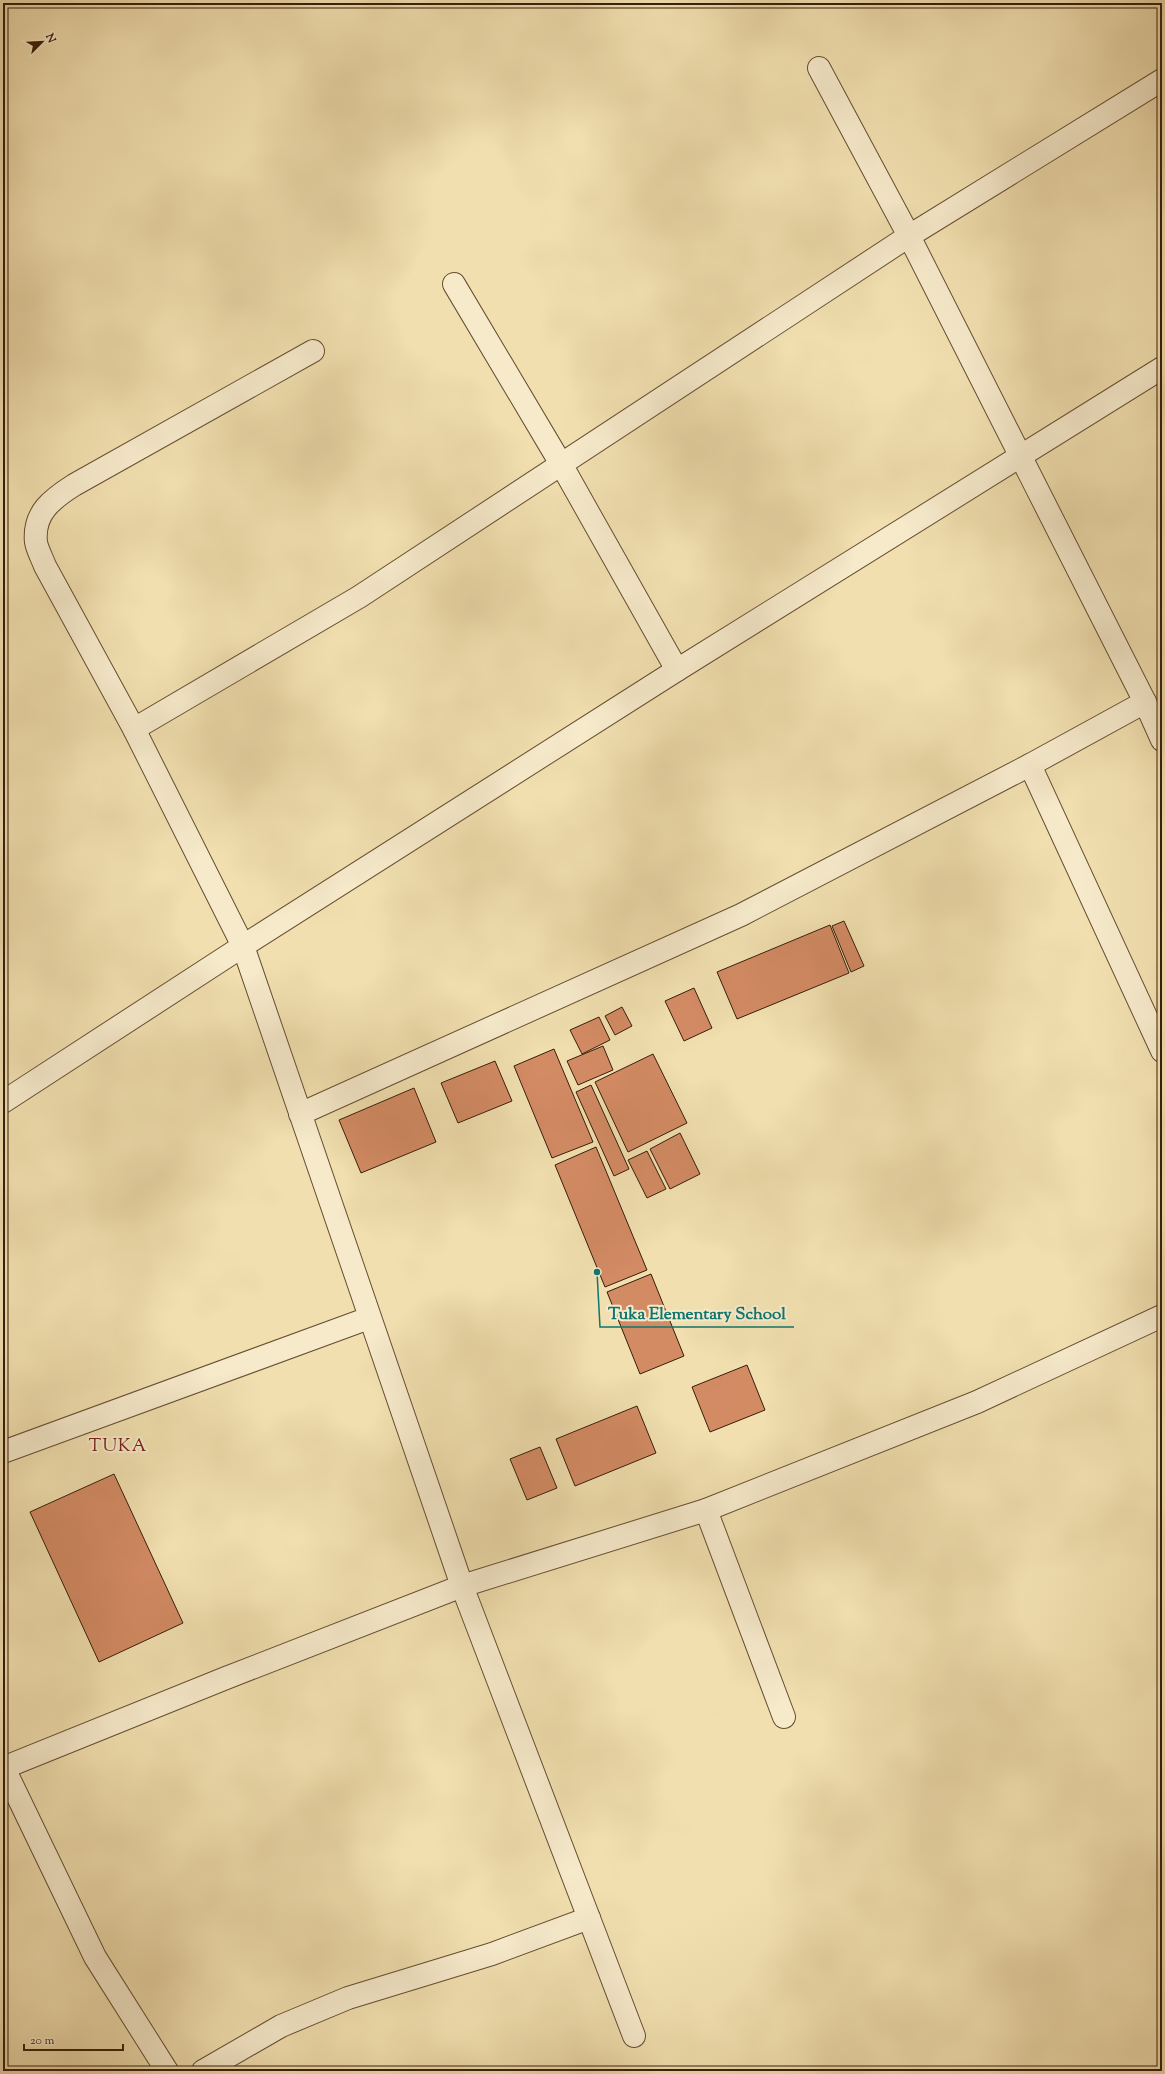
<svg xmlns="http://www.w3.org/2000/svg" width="1165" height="2074" viewBox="0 0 1165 2074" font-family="'Sorts Mill Goudy',serif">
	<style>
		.building { fill: #d38b64; stroke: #371d09 }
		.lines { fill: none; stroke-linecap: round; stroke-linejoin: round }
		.minor-casing { stroke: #664e32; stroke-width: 24 }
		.minor { stroke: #f6eacb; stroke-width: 22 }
		.labels { text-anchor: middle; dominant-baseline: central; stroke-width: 4; stroke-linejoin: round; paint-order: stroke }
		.quarter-label { font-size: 18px; letter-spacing: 1px; fill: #7a1f14; stroke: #f6eacb }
		.leader { fill: none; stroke: #0f766e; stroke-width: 1.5 }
		.callout-dot { fill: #0f766e; stroke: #f6eacb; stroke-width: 1.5 }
		.callout-label { font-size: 17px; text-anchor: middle; font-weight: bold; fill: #0f766e; stroke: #f6eacb; stroke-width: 4; stroke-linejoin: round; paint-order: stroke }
	</style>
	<rect width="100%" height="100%" fill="#f1dfaf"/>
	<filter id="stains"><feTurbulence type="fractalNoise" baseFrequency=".005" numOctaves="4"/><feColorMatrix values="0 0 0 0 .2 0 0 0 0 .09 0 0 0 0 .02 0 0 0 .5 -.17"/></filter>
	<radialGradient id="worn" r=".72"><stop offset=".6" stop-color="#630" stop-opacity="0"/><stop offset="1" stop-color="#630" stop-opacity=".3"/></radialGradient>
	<g class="building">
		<polygon points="844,921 864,966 851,972 832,926"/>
		<polygon points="830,925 849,973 737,1019 717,972"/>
		<polygon points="694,988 712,1028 684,1041 665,1001"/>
		<polygon points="622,1007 632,1026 615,1035 605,1016"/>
		<polygon points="599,1017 610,1040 582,1054 570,1030"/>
		<polygon points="603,1046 613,1070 578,1085 567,1061"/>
		<polygon points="554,1049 593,1142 552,1158 514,1066"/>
		<polygon points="653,1054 687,1123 628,1152 595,1082"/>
		<polygon points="495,1061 512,1101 458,1123 441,1083"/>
		<polygon points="591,1085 629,1169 614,1176 576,1092"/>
		<polygon points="414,1088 436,1142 361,1173 339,1120"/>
		<polygon points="680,1133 700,1174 670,1189 650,1149"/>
		<polygon points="596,1147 647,1270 605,1287 555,1165"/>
		<polygon points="647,1151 666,1189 647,1198 628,1160"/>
		<polygon points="651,1274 684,1356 640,1374 607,1292"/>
		<polygon points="747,1365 765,1410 710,1432 692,1387"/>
		<polygon points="637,1406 656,1453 575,1486 556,1439"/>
		<polygon points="540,1447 557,1488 527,1500 510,1459"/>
		<polygon points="114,1474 183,1623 99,1662 30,1512"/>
	</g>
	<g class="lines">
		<defs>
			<g id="minor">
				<polyline points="819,68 909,236 1145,702 1162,740"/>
				<polyline points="454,284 561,464 677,670"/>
				<path d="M 313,351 L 74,485 C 52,499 33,513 36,542 C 37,549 42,558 45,566 L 134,729 L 243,946 L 462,1586 L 634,2036"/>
				<polyline points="134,729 359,597 909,236 1162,80"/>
				<polyline points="1030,765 1162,1051"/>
				<polyline points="3,1102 243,946 677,670 1162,368"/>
				<polyline points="300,1114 741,915 1030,765 1145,702"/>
				<polyline points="3,1452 369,1318"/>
				<polyline points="706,1510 784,1717"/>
				<polyline points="3,1766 95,1957 167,2071"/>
				<polyline points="3,1768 226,1678 462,1586 706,1510 977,1402 1162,1316"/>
				<polyline points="203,2071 281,2026 348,1998 492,1954 589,1918"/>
			</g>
		</defs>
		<use href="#minor" class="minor-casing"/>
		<use href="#minor" class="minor"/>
	</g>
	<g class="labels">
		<g class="quarter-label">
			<text x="118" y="1447">TUKA</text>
		</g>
	</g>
	<path class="leader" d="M597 1272L600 1327H794"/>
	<circle class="callout-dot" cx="597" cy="1272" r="4"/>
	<g class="callout-label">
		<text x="697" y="1319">Tuka Elementary School</text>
	</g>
	<rect width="1165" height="2074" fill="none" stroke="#f1dfaf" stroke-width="16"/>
	<rect x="4" y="4" width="1157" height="2066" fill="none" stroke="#371d09" stroke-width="2"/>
	<rect x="8" y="8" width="1149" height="2058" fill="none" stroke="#371d09"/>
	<g transform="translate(42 42) rotate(66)" stroke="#f6eacb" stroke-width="3" paint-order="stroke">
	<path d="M0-3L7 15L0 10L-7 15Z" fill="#371d09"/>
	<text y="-6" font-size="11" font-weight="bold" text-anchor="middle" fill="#371d09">N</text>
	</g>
	<path d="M24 2044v6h99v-6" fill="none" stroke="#371d09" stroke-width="2"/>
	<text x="30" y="2044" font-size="12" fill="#371d09" stroke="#f6eacb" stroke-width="3" paint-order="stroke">20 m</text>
	<rect width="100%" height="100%" filter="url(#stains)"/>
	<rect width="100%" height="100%" fill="url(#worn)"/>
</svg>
